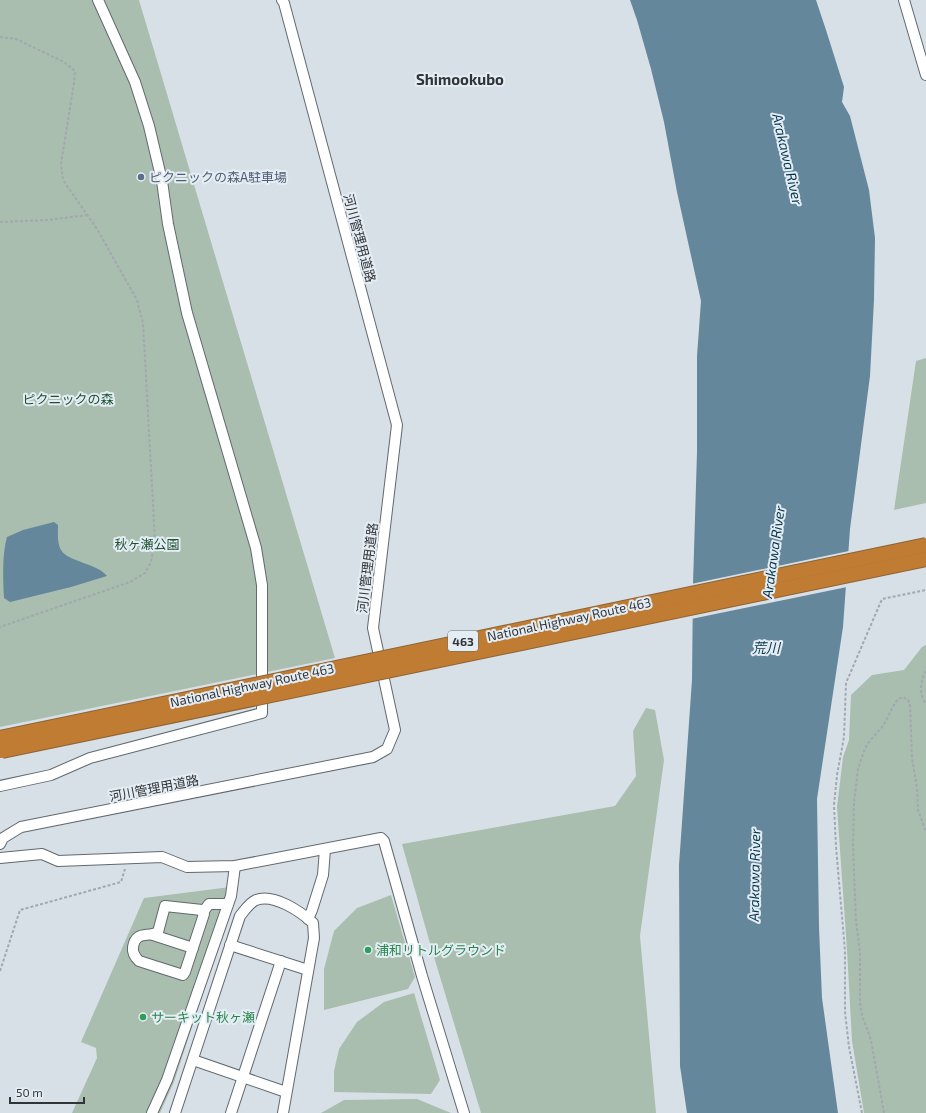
<svg xmlns="http://www.w3.org/2000/svg" width="926" height="1113" viewBox="0 0 926 1113" font-family="'Exo 2','Noto Sans JP',sans-serif">
	<style>
		.green { fill: #a9beae }
		.water { fill: #65879c }
		.pier { fill: #d8e0e7 }
		.lines { fill: none; stroke-linecap: round; stroke-linejoin: round }
		.minor-casing { stroke: #61696f; stroke-width: 12 }
		.path { stroke: #a2a8ae; stroke-width: 2; stroke-dasharray: 3 2; stroke-linecap: butt }
		.minor { stroke: #fff; stroke-width: 10 }
		.highway-bridge-casing { stroke: #8e6334; stroke-width: 16; stroke-linecap: butt }
		.highway-bridge { stroke: #bf7c32; stroke-width: 14 }
		.service-dot { fill: #5c6f8a; stroke: #e5edf4; stroke-width: 1.5 }
		.leisure-dot { fill: #2e9e5b; stroke: #e5edf4; stroke-width: 1.5 }
		.labels { text-anchor: middle; dominant-baseline: central; stroke-width: 4; stroke-linejoin: round; paint-order: stroke }
		.shield { fill: #e5edf4; stroke: #686c70; stroke-width: 1 }
		.shield-label { font-size: 12px; font-weight: bold; fill: #323538 }
		.service-label { font-size: 13px; fill: #4e5e75; stroke: #e5edf4; text-anchor: start }
		.street-label { font-size: 13px; fill: #323538; stroke: #e5edf4 }
		.park-label { font-size: 13px; fill: #1d5130; stroke: #e5edf4 }
		.leisure-label { font-size: 13px; fill: #27864d; stroke: #e5edf4; text-anchor: start }
		.water-label { font-size: 14px; font-style: italic; fill: #02344b; stroke: #e5edf4 }
		.quarter-label { font-size: 15px; font-weight: bold; fill: #323538; stroke: #e5edf4 }
	</style>
	<rect width="100%" height="100%" fill="#d8e0e7"/>
	<g class="green">
		<polygon points="0,0 139,0 335,658 0,727"/>
		<polygon points="926,358 926,503 894,510 916,361"/>
		<polygon points="926,645 926,1113 864,1113 852,1041 847,950 837,807 843,757 849,740 851,695 872,675 904,670 922,647"/>
		<polygon points="646,708 655,710 664,760 640,936 656,1113 481,1113 431,947 402,844 615,806 636,776 633,731"/>
		<polygon points="238,886 174,1082 160,1113 72,1113 97,1058 96,1048 81,1042 144,898"/>
		<polygon points="391,895 415,977 408,989 324,1010 324,969 334,931 357,908"/>
		<polygon points="414,993 440,1080 431,1094 334,1092 334,1071 339,1049 357,1022 384,1002"/>
		<polygon points="417,1099 451,1113 321,1113 344,1100"/>
	</g>
	<g class="water">
		<polygon points="630,0 816,0 826,30 844,87 842,102 850,116 869,190 875,238 874,300 870,376 850,529 843,627 817,799 819,927 822,998 838,1113 687,1113 680,1066 679,865 692,680 693,584 697,452 697,356 701,301 677,192 664,122 651,69 637,20"/>
		<path d="M 54,522 L 58,525 C 58,533 57,543 61,550 C 68,562 97,563 107,576 L 71,587 L 10,602 L 4,598 C 3,580 2,554 7,537 L 23,530 Z"/>
	</g>
	<polygon class="pier" points="849,551 847,587 691,619 691,584"/>
	<g class="lines">
		<defs>
			<g id="minor">
				<polyline points="904,0 926,75"/>
				<polyline points="0,786 51,775 90,758 262,713 262,585 256,548 187,313 168,224 162,181 149,126 135,82 98,0"/>
				<polyline points="0,844 3,838 21,827 373,757 387,749 395,730 373,628 397,425 284,3 282,0"/>
				<polyline points="0,858 42,854 58,861 162,857 187,867 235,866 381,838 384,841 422,976 464,1113"/>
				<path d="M 165,906 L 202,910 L 204,914 L 185,972 L 183,975 L 139,961 C 135,957 132,953 133,947 C 136,930 148,938 158,932 Z"/>
				<polyline points="203,912 209,904 228,904"/>
				<polyline points="308,919 312,910 323,875 325,849"/>
				<polyline points="153,935 193,948"/>
				<polyline points="230,945 308,970"/>
				<polyline points="193,1060 286,1092"/>
				<polyline points="152,1113 167,1080 231,896 235,866"/>
				<path d="M 175,1113 L 240,916 C 245,910 249,903 256,900 C 274,893 301,912 313,923 L 314,938 L 283,1113"/>
				<polyline points="231,1113 281,961"/>
			</g>
		</defs>
		<use href="#minor" class="minor-casing"/>
		<g class="path">
			<polyline points="0,37 16,39 64,62 75,71 74,83 61,164 63,180 97,229 137,300 143,323 155,540 151,562 145,573 130,582 0,627"/>
			<polyline points="0,222 47,220 88,215"/>
			<path d="M 926,671 C 920,679 919,696 926,704"/>
			<polyline points="0,971 20,910 121,882 125,869"/>
			<polyline points="862,1113 849,1047 845,1012 845,951 836,847 834,805 837,775 844,737 846,683 882,599 926,590"/>
			<polyline points="884,1113 871,1040 862,1015 860,1003 860,951 856,922 853,846 854,803 858,769 864,751 868,743 883,726 895,703 898,699 903,697 908,700 910,704 912,758 917,788 918,810 926,832"/>
		</g>
		<use href="#minor" class="minor"/>
		<defs>
			<g id="highway-bridge">
				<polyline points="0,738 926,545"/>
				<polyline points="2,751 926,559"/>
			</g>
		</defs>
		<use href="#highway-bridge" class="highway-bridge-casing"/>
		<use href="#highway-bridge" class="highway-bridge"/>
	</g>
	<circle class="service-dot" cx="141" cy="177" r="4"/>
	<g class="leisure-dot">
		<circle cx="368" cy="950" r="4"/>
		<circle cx="143" cy="1017" r="4"/>
	</g>
	<g class="labels">
		<rect class="shield" x="448" y="631" width="30" height="20" rx="3"/>
		<g class="shield-label">
			<text x="463" y="641">463</text>
		</g>
		<g class="service-label">
			<text x="149" y="177">ピクニックの森A駐車場</text>
		</g>
		<g class="street-label">
			<text transform="translate(360 238) rotate(75)">河川管理用道路</text>
			<text transform="translate(367 568) rotate(-83)">河川管理用道路</text>
			<text transform="translate(569 619) rotate(-12)">National Highway Route 463</text>
			<text transform="translate(252 685) rotate(-12)">National Highway Route 463</text>
			<text transform="translate(154 788) rotate(-11)">河川管理用道路</text>
		</g>
		<g class="park-label">
			<text x="68" y="399">ピクニックの森</text>
			<text x="147" y="544">秋ヶ瀬公園</text>
		</g>
		<g class="leisure-label">
			<text x="376" y="950">浦和リトルグラウンド</text>
			<text x="151" y="1017">サーキット秋ヶ瀬</text>
		</g>
		<g class="water-label">
			<text transform="translate(788 159) rotate(77)">Arakawa River</text>
			<text transform="translate(773 552) rotate(-82)">Arakawa River</text>
			<text x="766" y="647">荒川</text>
			<text transform="translate(754 875) rotate(-89)">Arakawa River</text>
		</g>
		<g class="quarter-label">
			<text x="460" y="79">Shimookubo</text>
		</g>
	</g>
	<path d="M10 1097v6h74v-6" fill="none" stroke="#323538" stroke-width="2"/>
	<text x="16" y="1097" font-size="12" fill="#323538" stroke="#e5edf4" stroke-width="3" paint-order="stroke">50 m</text>
</svg>
